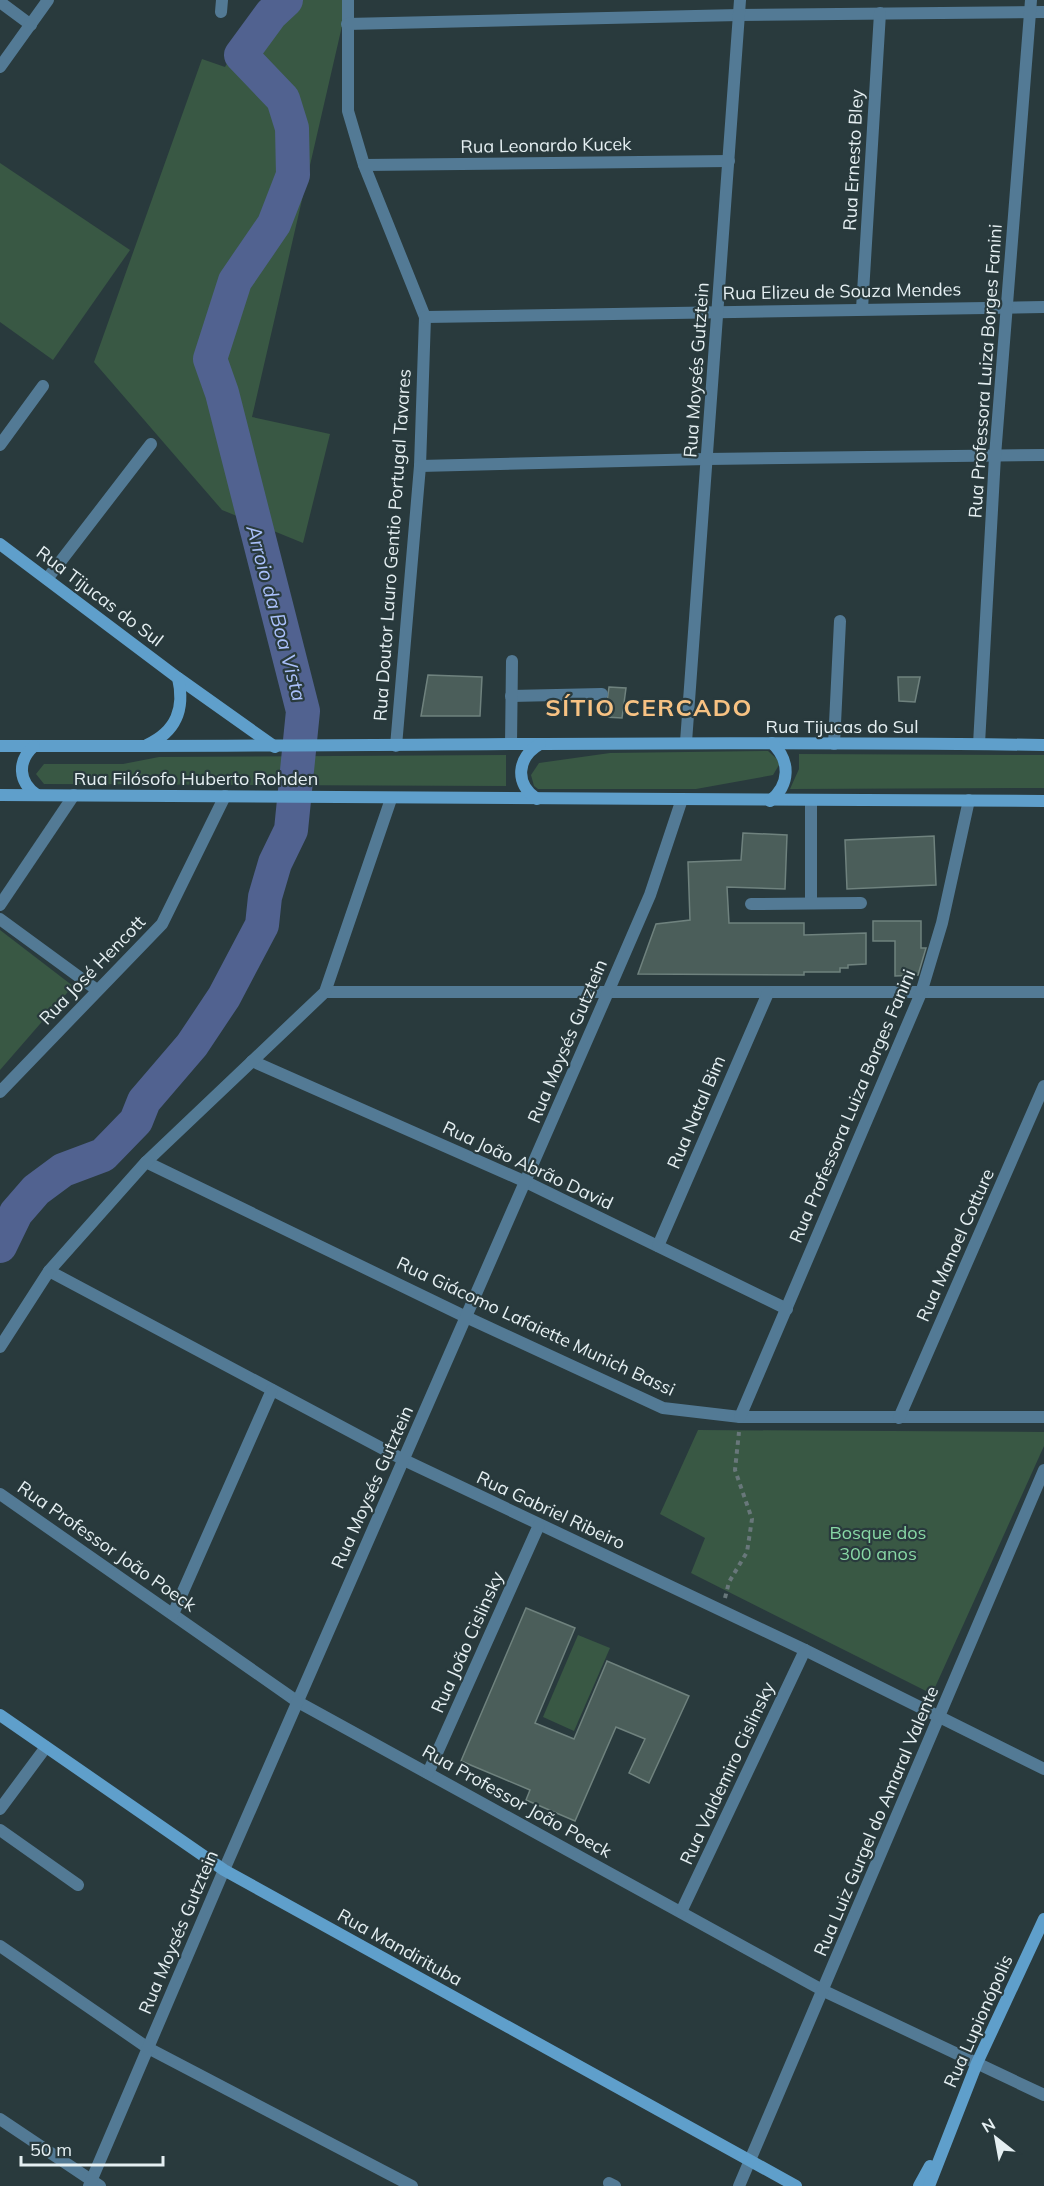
<svg xmlns="http://www.w3.org/2000/svg" width="1044" height="2186" viewBox="0 0 1044 2186" font-family="Mulish,sans-serif">
	<style>
		.green { fill: #395844 }
		.lines { fill: none; stroke-linecap: round; stroke-linejoin: round }
		.river { stroke: #516290; stroke-width: 34 }
		.building { fill: #4b5e5a; stroke: #6f827e; stroke-width: 1.5 }
		.path { stroke: #68777a; stroke-width: 4; stroke-dasharray: 4.5 4.5; stroke-linecap: butt }
		.lane { stroke: #537a95; stroke-width: 12 }
		.street { stroke: #537a95; stroke-width: 12 }
		.secondary { stroke: #5f9fcb; stroke-width: 12 }
		.labels { text-anchor: middle; dominant-baseline: central; stroke-width: 4.5; stroke-linejoin: round; paint-order: stroke }
		.street-label { font-size: 18px; fill: #e5eff2; stroke: #293a3d }
		.park-label { font-size: 18px; fill: #88d7a5; stroke: #293a3d }
		.water-label { font-size: 20px; font-style: italic; fill: #abc1fb; stroke: #293a3d }
		.district-label { font-size: 24px; font-weight: bold; letter-spacing: 1.5px; fill: #f7c283; stroke: #293a3d }
	</style>
	<rect width="100%" height="100%" fill="#293a3d"/>
	<g class="green">
		<polygon points="262,0 348,0 252,417 330,434 303,543 222,510 94,362 202,59 225,67"/>
		<polygon points="0,163 130,250 53,360 0,322"/>
		<polygon points="768,751 777,759 779,765 773,775 696,789 538,789 534,786 531,775 539,763 610,753"/>
		<polygon points="799,754 1044,755 1044,788 790,789 799,769"/>
		<polygon points="506,755 506,786 44,784 36,774 44,764 123,764 159,757"/>
		<polygon points="0,930 73,986 0,1070"/>
		<polygon points="698,1430 1044,1432 1044,1446 932,1694 691,1573 705,1538 660,1514"/>
		<polygon points="578,1635 610,1648 574,1731 543,1717"/>
	</g>
	<g class="lines">
		<polyline class="river" points="0,1246 16,1213 36,1190 63,1170 103,1155 136,1121 144,1101 192,1045 224,997 262,925 265,897 275,863 291,830 303,711 222,393 210,359 235,281 274,224 293,175 292,128 283,99 241,55 271,14 286,0"/>
	</g>
	<g class="building">
		<polygon points="428,675 482,677 480,716 421,716"/>
		<polygon points="898,677 920,677 915,702 899,701"/>
		<polygon points="609,687 626,688 622,718 605,717"/>
		<polygon points="743,833 787,835 785,889 727,887 729,923 804,923 804,935 866,933 866,964 848,965 848,968 840,968 840,972 804,972 804,975 638,974 656,924 690,920 688,862 741,860"/>
		<polygon points="934,836 936,885 847,889 845,840"/>
		<polygon points="873,921 921,921 921,948 926,948 918,975 895,976 895,941 873,941"/>
		<polygon points="526,1608 575,1628 535,1723 574,1739 607,1661 689,1696 649,1783 629,1773 645,1739 616,1727 575,1821 526,1800 530,1790 461,1761"/>
	</g>
	<g class="lines">
		<polyline class="path" points="725,1598 729,1582 747,1552 752,1519 735,1470 739,1432"/>
		<g class="lane">
			<polyline points="0,445 43,386"/>
			<polyline points="511,696 602,694"/>
			<polyline points="511,744 512,661"/>
			<polyline points="811,801 811,903"/>
			<polyline points="751,904 861,903"/>
			<polyline points="0,1809 46,1747"/>
			<polyline points="0,1830 78,1885"/>
			<polyline points="609,2183 615,2186"/>
		</g>
		<g class="street">
			<polyline points="348,0 348,111 364,165 425,317 420,466 396,746"/>
			<polyline points="0,2 31,25"/>
			<polyline points="221,12 222,0"/>
			<polyline points="347,24 739,15 1044,12"/>
			<polyline points="0,67 48,0"/>
			<polyline points="364,165 729,161"/>
			<polyline points="862,309 880,13"/>
			<polyline points="425,317 1044,307"/>
			<polyline points="420,466 707,459 1044,455"/>
			<polyline points="47,579 151,444"/>
			<polyline points="686,742 740,0"/>
			<polyline points="834,744 840,621"/>
			<polyline points="979,744 995,456 1031,0"/>
			<polyline points="0,905 74,795"/>
			<polyline points="0,919 97,990"/>
			<polyline points="325,992 1044,992"/>
			<polyline points="252,1061 526,1182 787,1309"/>
			<polyline points="0,1092 162,924 225,796"/>
			<polyline points="146,1162 466,1317 663,1408 740,1417 1044,1417"/>
			<polyline points="658,1246 768,993"/>
			<polyline points="49,1271 404,1460 805,1650 1044,1769"/>
			<polyline points="0,1347 49,1271 146,1162 325,992 391,799"/>
			<polyline points="740,1417 921,993 942,923 969,800"/>
			<polyline points="899,1418 1044,1086"/>
			<polyline points="0,1494 298,1702 824,1991 1044,2095"/>
			<polyline points="173,1614 272,1390"/>
			<polyline points="428,1773 539,1525"/>
			<polyline points="681,1912 805,1650"/>
			<polyline points="0,1946 148,2048 412,2186"/>
			<polyline points="0,2119 100,2186"/>
			<polyline points="89,2186 224,1870 608,992 650,895 682,799"/>
			<polyline points="739,2186 1044,1470"/>
		</g>
		<g class="secondary">
			<polyline points="0,544 178,678 275,747"/>
			<path d="M 147,745 C 177,731 185,708 178,678"/>
			<path d="M 0,746 C 348,747 696,740 1044,745"/>
			<path d="M 34,746 C 17,761 18,782 37,795"/>
			<polyline points="0,795 1044,801"/>
			<path d="M 537,799 C 514,784 517,757 540,744"/>
			<path d="M 770,801 C 790,785 791,761 772,743"/>
			<polyline points="0,1715 224,1870 796,2186"/>
			<polyline points="919,2186 930,2166"/>
			<polyline points="929,2186 977,2063 1044,1919"/>
		</g>
	</g>
	<g class="labels">
		<g class="street-label">
			<text transform="translate(546 145) rotate(-1)">Rua Leonardo Kucek</text>
			<text transform="translate(853 160) rotate(-87)">Rua Ernesto Bley</text>
			<text transform="translate(842 291) rotate(-1)">Rua Elizeu de Souza Mendes</text>
			<text transform="translate(696 370) rotate(-86)">Rua Moysés Gutztein</text>
			<text transform="translate(985 371) rotate(-86)">Rua Professora Luiza Borges Fanini</text>
			<text transform="translate(392 545) rotate(-86)">Rua Doutor Lauro Gentio Portugal Tavares</text>
			<text transform="translate(100 596) rotate(37)">Rua Tijucas do Sul</text>
			<text x="842" y="726">Rua Tijucas do Sul</text>
			<text x="196" y="778">Rua Filósofo Huberto Rohden</text>
			<text transform="translate(92 970) rotate(-46)">Rua José Hencott</text>
			<text transform="translate(567 1041) rotate(-67)">Rua Moysés Gutztein</text>
			<text transform="translate(852 1106) rotate(-67)">Rua Professora Luiza Borges Fanini</text>
			<text transform="translate(696 1112) rotate(-67)">Rua Natal Bim</text>
			<text transform="translate(528 1165) rotate(25)">Rua João Abrão David</text>
			<text transform="translate(955 1245) rotate(-66)">Rua Manoel Cotture</text>
			<text transform="translate(536 1326) rotate(25)">Rua Giácomo Lafaiette Munich Bassi</text>
			<text transform="translate(372 1487) rotate(-66)">Rua Moysés Gutztein</text>
			<text transform="translate(551 1510) rotate(25)">Rua Gabriel Ribeiro</text>
			<text transform="translate(107 1546) rotate(35)">Rua Professor João Poeck</text>
			<text transform="translate(467 1642) rotate(-66)">Rua João Cislinsky</text>
			<text transform="translate(727 1773) rotate(-65)">Rua Valdemiro Cislinsky</text>
			<text transform="translate(517 1801) rotate(29)">Rua Professor João Poeck</text>
			<text transform="translate(876 1821) rotate(-67)">Rua Luiz Gurgel do Amaral Valente</text>
			<text transform="translate(178 1932) rotate(-67)">Rua Moysés Gutztein</text>
			<text transform="translate(400 1947) rotate(29)">Rua Mandirituba</text>
			<text transform="translate(978 2021) rotate(-66)">Rua Lupionópolis</text>
		</g>
		<g class="park-label">
			<text x="878" y="1532">Bosque dos<tspan x="878" dy="21">300 anos</tspan></text>
		</g>
		<g class="water-label">
			<text transform="translate(277 613) rotate(75)">Arroio da Boa Vista</text>
		</g>
		<g class="district-label">
			<text x="649" y="707">SÍTIO CERCADO</text>
		</g>
	</g>
	<g transform="translate(996 2138) rotate(329)" stroke="#293a3d" stroke-width="4.5" paint-order="stroke">
	<path d="M0-4.5L10 22L0 15L-10 22Z" fill="#e5eff2"/>
	<text y="-9" font-size="16" font-weight="bold" text-anchor="middle" fill="#e5eff2">N</text>
	</g>
	<path d="M21 2156v9h142v-9" fill="none" stroke="#e5eff2" stroke-width="3"/>
	<text x="30" y="2156" font-size="18" fill="#e5eff2" stroke="#293a3d" stroke-width="4.5" paint-order="stroke">50 m</text>
</svg>
